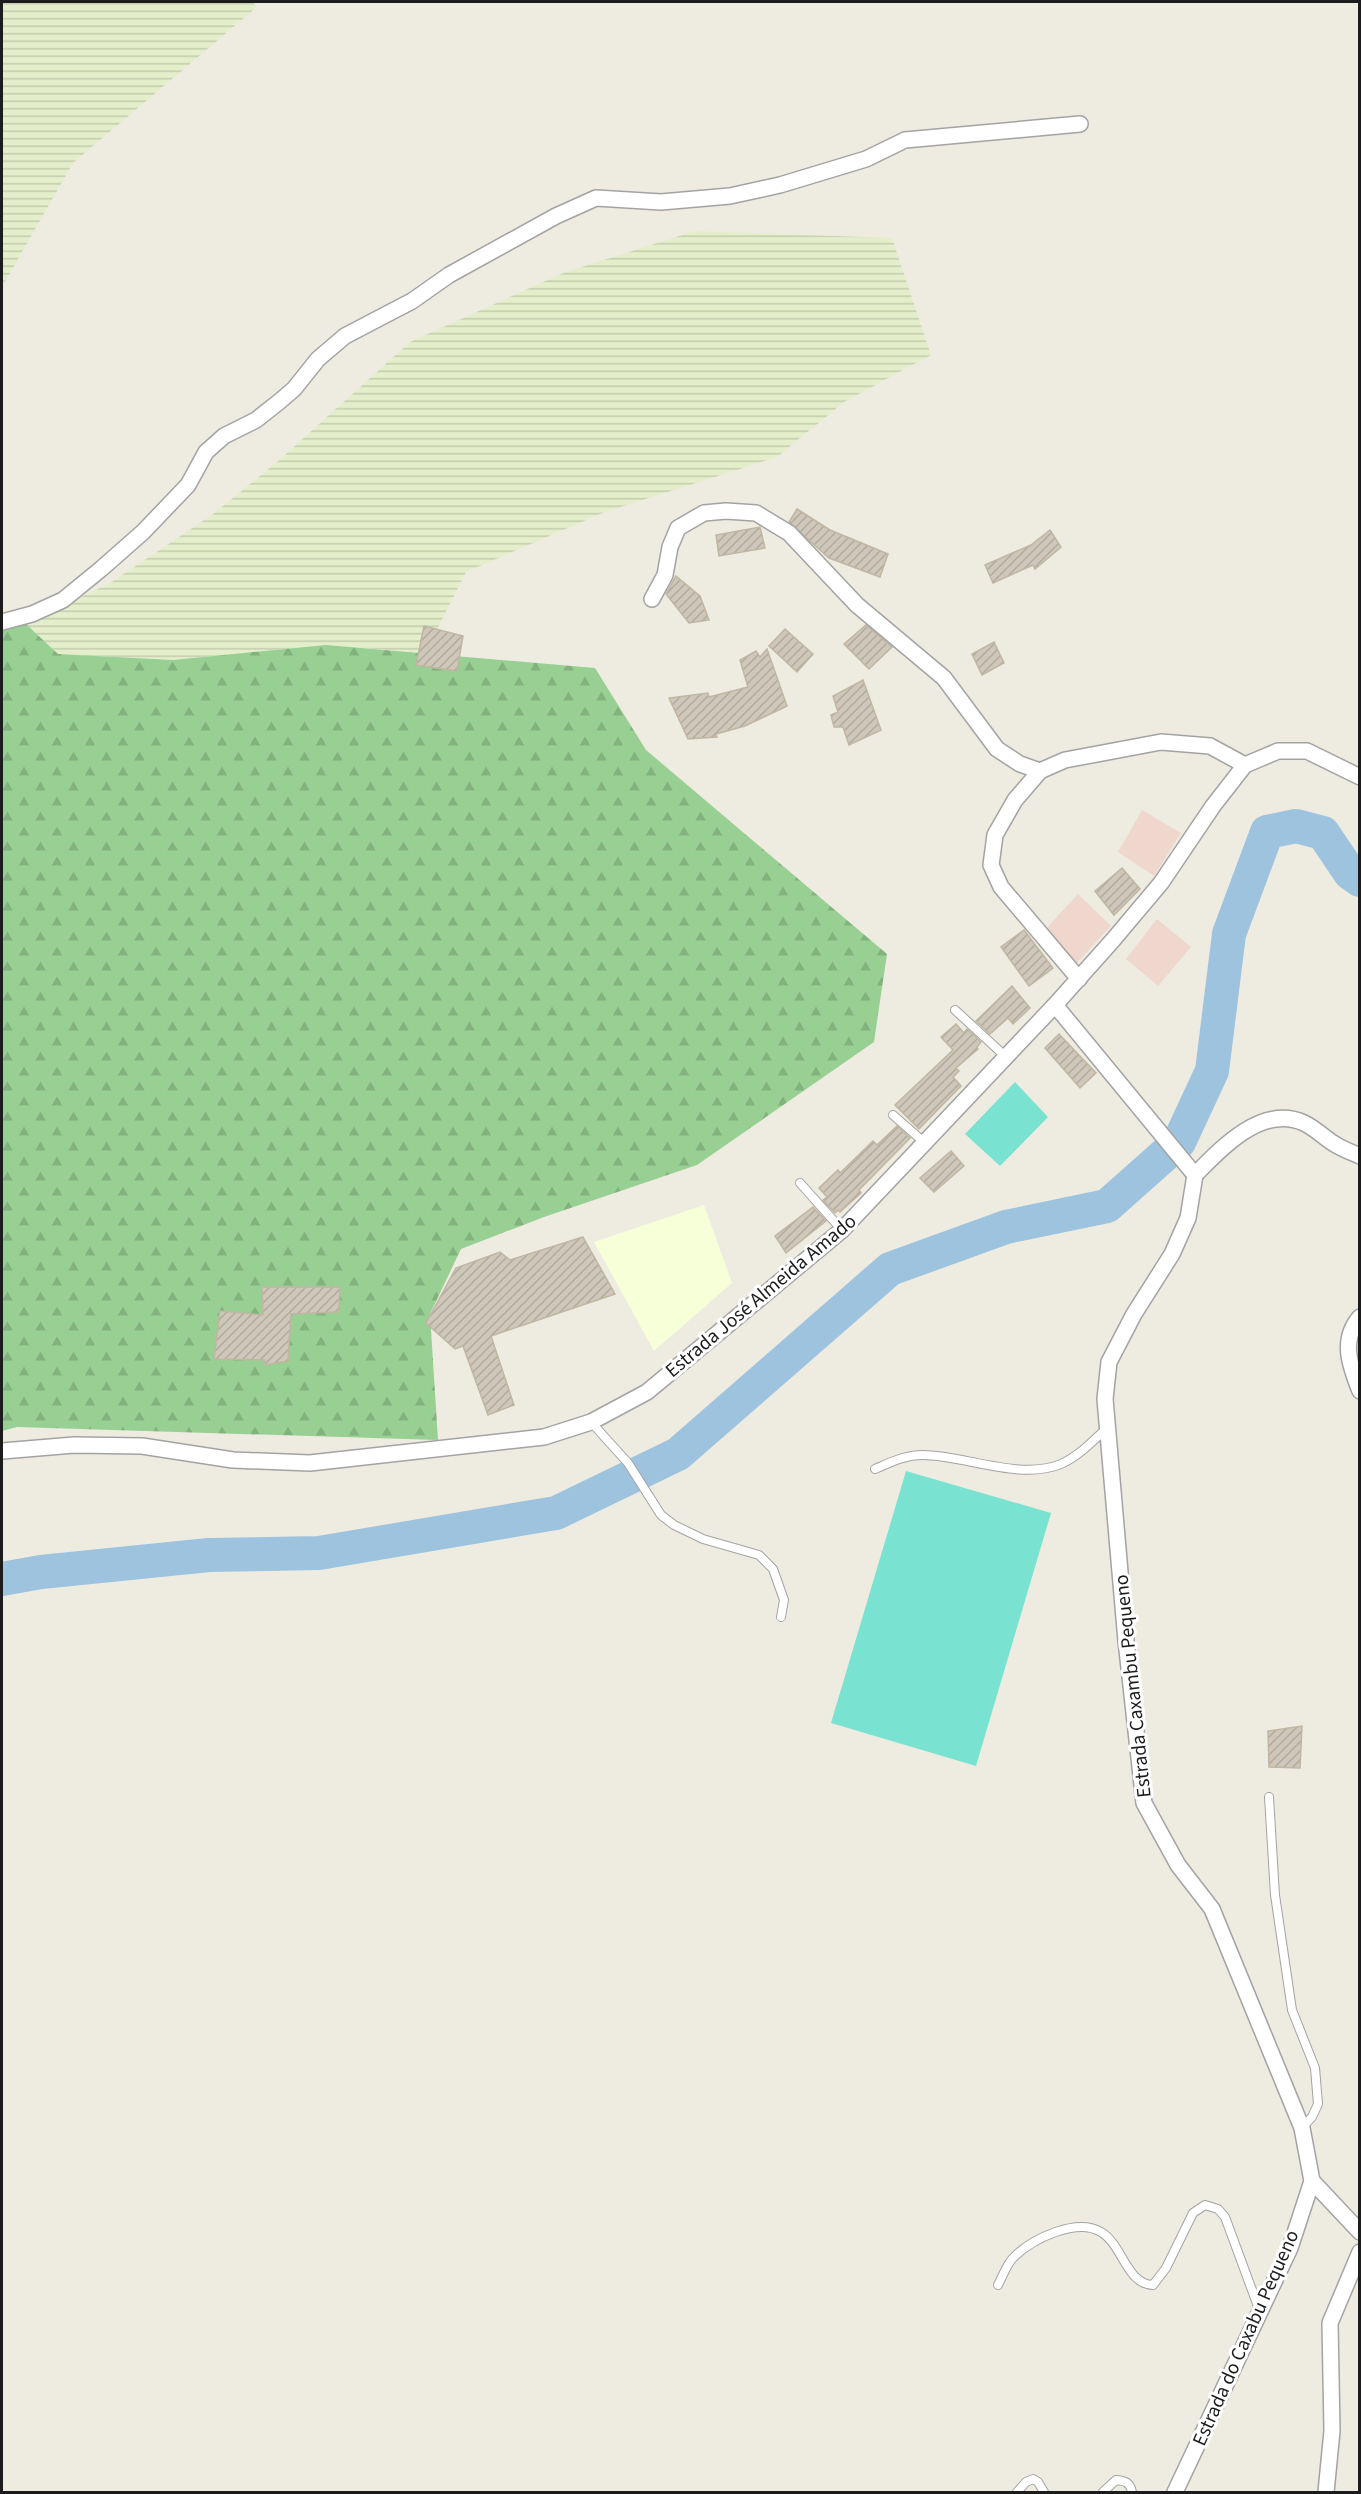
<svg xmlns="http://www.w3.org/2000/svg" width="1361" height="2494" viewBox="0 0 1361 2494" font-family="'Source Sans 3',sans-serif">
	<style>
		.commercial { fill: #f0d7ce }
		.education { fill: #f7ffd9 }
		.farmland { fill: url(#farmland-rules) }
		.forest { fill: url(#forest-firs) }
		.pitch { fill: #7ae2d0 }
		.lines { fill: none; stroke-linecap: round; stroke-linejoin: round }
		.river { stroke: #9ec3de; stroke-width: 34 }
		.building { fill: url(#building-hatch); stroke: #c0b6a2; stroke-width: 1.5 }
		.service-casing { stroke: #a3a3a3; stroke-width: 10 }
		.minor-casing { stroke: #a3a3a3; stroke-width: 18 }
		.service { stroke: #fff; stroke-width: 8 }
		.minor { stroke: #fff; stroke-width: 15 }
		.labels { text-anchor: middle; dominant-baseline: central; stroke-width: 6; stroke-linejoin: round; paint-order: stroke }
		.street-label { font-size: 20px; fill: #1c1c1c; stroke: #fff }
	</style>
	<defs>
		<pattern id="farmland-rules" width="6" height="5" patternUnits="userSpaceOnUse" patternTransform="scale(1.5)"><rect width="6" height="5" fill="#e4eeca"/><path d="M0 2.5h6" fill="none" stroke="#c3ccad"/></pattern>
		<pattern id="forest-firs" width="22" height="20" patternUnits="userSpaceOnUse" patternTransform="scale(1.5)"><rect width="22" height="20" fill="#98d093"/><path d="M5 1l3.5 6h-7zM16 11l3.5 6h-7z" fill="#82b27e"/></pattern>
		<pattern id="building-hatch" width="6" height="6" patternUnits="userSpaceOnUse" patternTransform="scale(1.5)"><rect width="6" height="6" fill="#cec7ba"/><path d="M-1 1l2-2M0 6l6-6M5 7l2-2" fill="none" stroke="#b0aa9f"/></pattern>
	</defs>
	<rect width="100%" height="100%" fill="#eeece1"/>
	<g class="commercial">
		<polygon points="1142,810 1181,833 1154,876 1118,852"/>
		<polygon points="1078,894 1111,926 1074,966 1043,932"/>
		<polygon points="1157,919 1191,947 1158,986 1126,959"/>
	</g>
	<polygon class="education" points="704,1205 732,1283 654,1351 594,1242"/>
	<g class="farmland">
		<polygon points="2,2 253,2 257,7 73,163 2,287"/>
		<polygon points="695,231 892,238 931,355 844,402 777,457 605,512 466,572 425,653 326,645 173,660 58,654 26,624 110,583 212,515 277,462 410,342 563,273"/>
	</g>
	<polygon class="forest" points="26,624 58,654 173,660 326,645 595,668 646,750 887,954 874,1042 697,1165 544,1217 461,1249 430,1314 438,1440 17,1427 2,1431 2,628"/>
	<g class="pitch">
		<polygon points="1015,1082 1048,1117 1000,1166 965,1134"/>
		<polygon points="906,1471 1051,1513 976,1766 831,1723"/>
	</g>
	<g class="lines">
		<polyline class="river" points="2,1579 41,1572 209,1555 319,1553 556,1513 678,1454 890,1269 1006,1227 1107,1206 1179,1142 1212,1071 1229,934 1267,832 1296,826 1323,833 1350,873 1360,880"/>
	</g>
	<g class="building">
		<polygon points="797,509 830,530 888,554 880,577 829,558 789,522"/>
		<polygon points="760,527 765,548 719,556 716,535"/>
		<polygon points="1050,530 1061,547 1035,569 1033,565 993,583 985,565 1031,545"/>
		<polygon points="676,576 700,596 709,620 689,623 666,594"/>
		<polygon points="866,625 892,647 869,669 844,644"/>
		<polygon points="424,626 463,636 457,671 416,665"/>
		<polygon points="785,629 813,654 797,672 769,646"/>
		<polygon points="994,642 1004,663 982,675 972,654"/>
		<polygon points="767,649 787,706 745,726 716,734 717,737 688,739 669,698 708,693 709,697 748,687 740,660 756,651 760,657"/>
		<polygon points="863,680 881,730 849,745 843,727 834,727 831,715 838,712 833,696"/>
		<polygon points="1122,868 1140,889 1114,915 1095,891"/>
		<polygon points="1024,930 1053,968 1029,986 1001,947"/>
		<polygon points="1012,986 1030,1008 1013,1024 1008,1018 990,1034 976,1021"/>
		<polygon points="956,1024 964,1033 967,1029 981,1042 977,1047 978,1049 956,1068 959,1071 953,1077 961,1086 919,1129 895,1105 953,1050 941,1037"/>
		<polygon points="1059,1034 1096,1073 1080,1088 1045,1048"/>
		<polygon points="897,1126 910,1138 859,1190 861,1193 840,1212 838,1210 835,1213 823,1200 827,1197 819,1188 838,1170 840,1173 873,1141 877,1145"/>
		<polygon points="951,1151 964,1166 934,1192 920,1178"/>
		<polygon points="813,1207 826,1221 786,1253 775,1236"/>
		<polygon points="583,1237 615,1294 491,1336 514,1405 488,1415 463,1346 455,1349 426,1323 456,1268 500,1252 510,1260"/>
		<polygon points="262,1287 340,1287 339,1312 291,1314 288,1361 265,1365 265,1360 214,1359 220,1311 263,1315"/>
		<polygon points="1302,1726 1300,1768 1269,1767 1268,1731"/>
	</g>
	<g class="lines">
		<defs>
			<g id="service">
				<polyline points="955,1010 1005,1056"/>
				<polyline points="893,1115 925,1143"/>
				<polyline points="800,1183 842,1230"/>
				<polyline points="591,1422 628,1463 661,1515 674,1525 703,1539 759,1555 773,1569 784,1600 781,1617"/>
				<path d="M 875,1469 C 891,1462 905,1455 923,1455 C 964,1455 1020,1481 1061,1464 C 1079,1456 1093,1441 1108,1427"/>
				<polyline points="1269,1797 1275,1895 1292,2010 1315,2068 1318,2104 1312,2117 1302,2128"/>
				<path d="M 998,2285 C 1003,2276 1007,2263 1014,2257 C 1032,2239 1077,2217 1101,2232 C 1123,2245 1126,2284 1153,2285 L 1166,2268 L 1193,2213 L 1205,2205 L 1218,2209 L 1225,2217 L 1259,2309"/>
				<polyline points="1017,2492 1026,2482 1033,2479 1038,2482 1044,2492"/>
				<path d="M 1103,2492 L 1116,2480 C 1125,2481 1130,2482 1132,2492"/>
			</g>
			<g id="minor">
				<polyline points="652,599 665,575 670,547 678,528 704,513 726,511 756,513 789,533 857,605 944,678 997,749 1020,764 1040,771"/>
				<polyline points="2,622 32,614 63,600 101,569 143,532 188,485 206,452 224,436 256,420 280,401 294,389 318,359 345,336 412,301 449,275 556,216 596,198 661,202 730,196 780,185 866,159 905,140 1080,124"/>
				<polyline points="1079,979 1001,887 991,865 995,835 1015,800 1040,771 1065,760 1161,742 1210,746 1245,765"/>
				<path d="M 1055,1005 L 1195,1175 C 1222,1147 1263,1104 1304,1123 C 1317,1129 1326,1140 1338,1146 C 1345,1150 1353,1153 1360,1156"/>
				<path d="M 1360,1317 C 1340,1340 1350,1366 1360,1391"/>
				<polyline points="2,1451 74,1445 142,1446 233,1460 310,1463 544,1437 591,1422 647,1392 842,1230 1055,1005 1113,940 1161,883 1213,806 1245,765 1278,751 1307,751 1360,777"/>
				<polyline points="1312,2181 1360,2232"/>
				<polyline points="1175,2492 1290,2248 1312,2181 1302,2128 1212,1909 1178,1865 1144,1803 1126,1641 1105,1399 1109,1362 1134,1314 1172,1254 1188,1218 1195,1175"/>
				<polyline points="1326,2492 1332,2431 1330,2323 1360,2252"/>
			</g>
		</defs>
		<use href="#service" class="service-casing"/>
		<use href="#minor" class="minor-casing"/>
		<use href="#service" class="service"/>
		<use href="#minor" class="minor"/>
	</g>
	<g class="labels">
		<g class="street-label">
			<text transform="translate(761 1296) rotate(-40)">Estrada José Almeida Amado</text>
			<text transform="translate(1133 1686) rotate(-96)">Estrada Caxambu Pequeno</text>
			<text transform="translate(1246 2338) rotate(-66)">Estrada do Caxabu Pequeno</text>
		</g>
	</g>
	<rect width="1361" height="2494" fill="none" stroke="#1c1c1c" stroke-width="6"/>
</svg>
